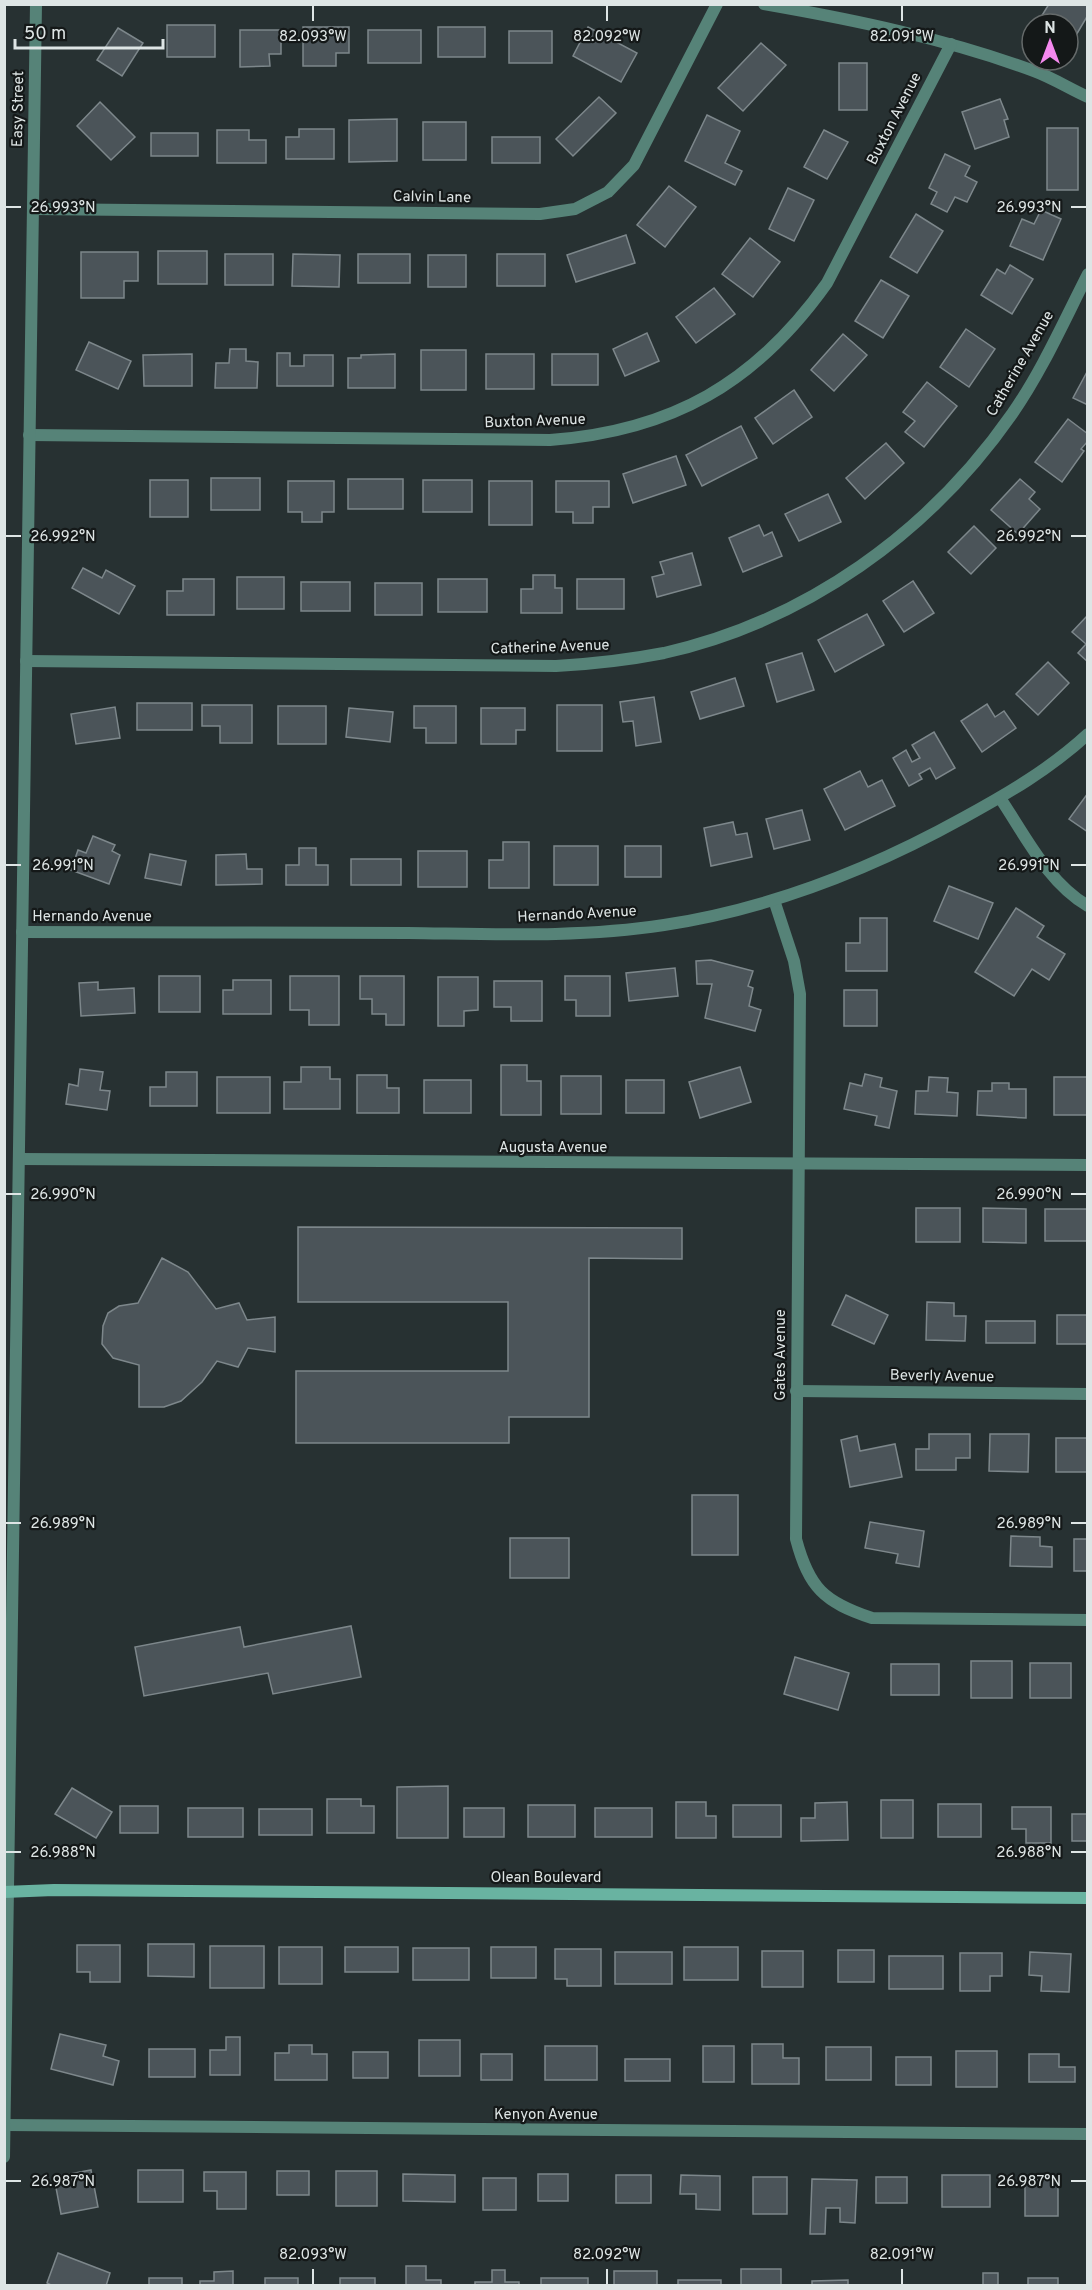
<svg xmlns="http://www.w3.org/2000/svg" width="1092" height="2290" viewBox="0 0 1092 2290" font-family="Overpass,sans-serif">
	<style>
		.building { fill: #4b5459; stroke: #7d878b; stroke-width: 1.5 }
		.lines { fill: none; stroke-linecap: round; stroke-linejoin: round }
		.street { stroke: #568378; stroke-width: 12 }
		.secondary { stroke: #69b3a1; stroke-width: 12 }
		.ticks { fill: none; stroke: #dee5e5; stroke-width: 2 }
		.labels { text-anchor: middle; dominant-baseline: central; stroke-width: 4.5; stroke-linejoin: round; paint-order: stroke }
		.street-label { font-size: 15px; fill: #dee5e5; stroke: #141818 }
		.ticks-label { font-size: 15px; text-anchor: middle; fill: #dee5e5; stroke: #141818; stroke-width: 4.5; stroke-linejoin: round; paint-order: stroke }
	</style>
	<rect width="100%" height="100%" fill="#273132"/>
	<g class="building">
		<polygon points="1049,4 1088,4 1088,15 1075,37 1068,33 1068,24 1053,24 1041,17"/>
		<rect x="167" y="25" width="48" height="32"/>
		<polygon points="303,27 349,27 349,53 336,53 336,66 303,66"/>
		<rect x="438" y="27" width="47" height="30"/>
		<polygon points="588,27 637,53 621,82 573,56"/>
		<polygon points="118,28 143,43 122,76 97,60"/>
		<polygon points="240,30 281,30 281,54 269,54 270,66 240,67"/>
		<rect x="368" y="30" width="53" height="33"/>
		<rect x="509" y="31" width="43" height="32"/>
		<polygon points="761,43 786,65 743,111 718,88"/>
		<rect x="839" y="63" width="28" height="47"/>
		<polygon points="599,97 616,113 573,156 556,139"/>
		<polygon points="1000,99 1008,119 1004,120 1009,137 975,149 962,112"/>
		<polygon points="100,102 135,137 111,160 77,126"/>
		<polygon points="707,115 740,131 725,163 742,171 735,185 685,161"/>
		<polygon points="397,119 397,161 349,162 349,120"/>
		<rect x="423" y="122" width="43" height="38"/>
		<rect x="1047" y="128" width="31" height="62"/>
		<polygon points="299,129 334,129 334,159 286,159 286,137 299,137"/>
		<polygon points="217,130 249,130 249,140 266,140 266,163 217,163"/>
		<polygon points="824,130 848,142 827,179 804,167"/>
		<rect x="151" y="133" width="47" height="23"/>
		<rect x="492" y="137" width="48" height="26"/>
		<polygon points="945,154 970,166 965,176 977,182 967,202 955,197 947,212 931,204 937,192 929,188"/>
		<polygon points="669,186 696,207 665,247 637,225"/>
		<polygon points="788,188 814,200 794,241 769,229"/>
		<polygon points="1041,210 1061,219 1043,260 1010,246 1022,219 1034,224"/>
		<polygon points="916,214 943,231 917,273 890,257"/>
		<polygon points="626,235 635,263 576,282 567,255"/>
		<polygon points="750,238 780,262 753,297 722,274"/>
		<rect x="158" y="251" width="49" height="33"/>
		<polygon points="81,252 138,252 138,281 124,281 124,298 81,298"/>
		<rect x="225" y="254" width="48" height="31"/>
		<polygon points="293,254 340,255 339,287 292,286"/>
		<rect x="358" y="254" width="52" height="29"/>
		<rect x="497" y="254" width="48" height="32"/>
		<rect x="428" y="255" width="38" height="32"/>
		<polygon points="1010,265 1033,279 1012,314 981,295 997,269 1005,274"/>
		<polygon points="881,280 909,296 883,338 855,321"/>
		<polygon points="714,288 735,314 696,343 676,317"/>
		<polygon points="966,329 995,349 969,387 940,367"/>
		<polygon points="647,333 659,361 625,376 613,349"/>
		<polygon points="843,334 867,355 834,391 811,370"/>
		<polygon points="89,342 131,361 118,389 76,370"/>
		<polygon points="230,349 246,349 246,361 258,362 257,388 215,388 216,363 229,363"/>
		<rect x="421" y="350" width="45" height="40"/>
		<polygon points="277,353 290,353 290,366 304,366 304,355 333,355 333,386 277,386"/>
		<polygon points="192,354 192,386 144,386 143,355"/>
		<polygon points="395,354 395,388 348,388 348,358 361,358 361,355"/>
		<rect x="486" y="354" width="48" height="35"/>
		<rect x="552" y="354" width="46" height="31"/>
		<polygon points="1088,370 1088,405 1073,398"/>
		<polygon points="927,382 957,406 924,447 905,432 915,421 903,412"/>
		<polygon points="794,390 812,417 773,444 755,418"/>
		<polygon points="1068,419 1088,434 1088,441 1081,449 1084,451 1062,482 1035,462"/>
		<polygon points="741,426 757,458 702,486 686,455"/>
		<polygon points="886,443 904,463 865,499 846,478"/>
		<polygon points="676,456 686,485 633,503 623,474"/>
		<rect x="211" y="478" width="49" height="32"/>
		<rect x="348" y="479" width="55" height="30"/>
		<polygon points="1020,479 1035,492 1029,499 1040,509 1018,534 991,510"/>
		<rect x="150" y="480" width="38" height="37"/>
		<rect x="423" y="480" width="49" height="32"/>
		<polygon points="288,481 334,481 334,512 322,512 322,522 302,522 302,512 288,512"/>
		<rect x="489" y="481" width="43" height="44"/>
		<polygon points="556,481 609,481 609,507 593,507 593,523 573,523 573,512 556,512"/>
		<polygon points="828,494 841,522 799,541 785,514"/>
		<polygon points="759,525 764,536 772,532 782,556 743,572 729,538"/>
		<polygon points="974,526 996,548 971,574 948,552"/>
		<polygon points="692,553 701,585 657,597 652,577 664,574 660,562"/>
		<polygon points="83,568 102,578 106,570 135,586 119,614 72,588"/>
		<polygon points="533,575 555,575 555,588 562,588 562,613 521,613 521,589 533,589"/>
		<rect x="237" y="577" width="47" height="32"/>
		<polygon points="183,579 214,579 214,615 167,615 167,591 183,591"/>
		<rect x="438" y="579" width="49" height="33"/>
		<rect x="577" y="579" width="47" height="30"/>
		<polygon points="913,581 934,613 904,632 883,601"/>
		<rect x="301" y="582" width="49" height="29"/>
		<rect x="375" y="583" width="47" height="32"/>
		<polygon points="867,614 884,645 835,672 818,640"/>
		<polygon points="1087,616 1088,616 1088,662 1078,653 1086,644 1072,632"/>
		<polygon points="802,653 814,690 777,702 766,664"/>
		<polygon points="1048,662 1069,683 1038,715 1016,694"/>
		<polygon points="735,678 744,706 700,719 691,692"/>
		<polygon points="654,697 661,742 636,746 633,721 623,722 620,702"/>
		<rect x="137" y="703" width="55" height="27"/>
		<polygon points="987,704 995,717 1004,711 1016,728 982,752 961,721"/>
		<polygon points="202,705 252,705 252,743 220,743 220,726 202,726"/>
		<rect x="557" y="705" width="45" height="46"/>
		<rect x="278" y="706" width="48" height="38"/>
		<polygon points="414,706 456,706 456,743 426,743 426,728 414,728"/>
		<polygon points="115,707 120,738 76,744 71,714"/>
		<polygon points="349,708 393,712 390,742 346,737"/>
		<polygon points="481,708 525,708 525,730 516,730 516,744 481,744"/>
		<polygon points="934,732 955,768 936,779 930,768 919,774 922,779 909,786 893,758 906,750 912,762 920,758 912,745"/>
		<polygon points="860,771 868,787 882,780 895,806 845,830 824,789"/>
		<polygon points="1088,793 1088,832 1069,819"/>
		<polygon points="802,810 810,840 774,849 766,819"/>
		<polygon points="733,822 736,835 747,833 752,857 711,866 704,828"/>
		<polygon points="93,836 115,845 112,851 120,855 109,884 71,870 78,850 86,853"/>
		<polygon points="503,842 529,842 529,888 489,888 489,860 503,860"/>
		<rect x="554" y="846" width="44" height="39"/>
		<rect x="625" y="846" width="36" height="31"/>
		<polygon points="299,848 316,848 316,865 328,865 328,885 286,885 286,865 299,865"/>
		<rect x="418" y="851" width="49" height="36"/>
		<polygon points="150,854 186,861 181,885 145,878"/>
		<polygon points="246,854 247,869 262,869 262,884 216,885 216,855"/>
		<rect x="351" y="859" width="50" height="26"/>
		<polygon points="949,886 993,903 978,939 934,921"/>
		<polygon points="1016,908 1044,926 1037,937 1065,954 1049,980 1032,969 1014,996 975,972"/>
		<polygon points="860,918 887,918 887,971 846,971 846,943 860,943"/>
		<polygon points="711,960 753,971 748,986 753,988 749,1006 761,1010 755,1031 705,1018 712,984 697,984 696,961"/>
		<polygon points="675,968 678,996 629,1001 626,973"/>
		<rect x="159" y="976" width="41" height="36"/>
		<polygon points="290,976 339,976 339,1025 309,1025 309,1010 290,1010"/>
		<polygon points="360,976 404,976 404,1025 386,1025 386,1014 372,1014 372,999 360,999"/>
		<polygon points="565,976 610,976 610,1016 576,1016 576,1000 565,1000"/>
		<polygon points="438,977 478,977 478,1010 464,1011 464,1026 438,1026"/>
		<polygon points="233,980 271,980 271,1014 223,1014 223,990 233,990"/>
		<polygon points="494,981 542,981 542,1021 511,1021 511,1007 494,1007"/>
		<polygon points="98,982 98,990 134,988 135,1013 81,1016 79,983"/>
		<rect x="844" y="990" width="33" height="36"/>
		<polygon points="501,1065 527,1065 527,1081 541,1081 541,1115 501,1115"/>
		<polygon points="301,1067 330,1067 330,1079 340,1079 340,1109 284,1109 284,1082 301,1082"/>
		<polygon points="740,1067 751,1102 700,1118 689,1082"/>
		<polygon points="80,1069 103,1072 100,1090 110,1091 107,1110 66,1104 69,1084 78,1086"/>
		<polygon points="166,1072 197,1072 197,1106 150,1106 150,1087 166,1087"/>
		<polygon points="865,1074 882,1078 880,1087 897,1091 889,1128 875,1125 877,1116 844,1109 850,1083 862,1086"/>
		<polygon points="357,1075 387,1075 387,1088 399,1088 399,1113 357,1113"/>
		<rect x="561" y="1076" width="40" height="38"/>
		<rect x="217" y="1077" width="53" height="36"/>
		<polygon points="929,1077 948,1078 947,1092 958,1093 957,1116 915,1114 916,1091 928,1091"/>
		<polygon points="1054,1077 1087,1077 1088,1115 1054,1115"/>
		<rect x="424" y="1080" width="47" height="33"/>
		<rect x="626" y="1080" width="38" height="33"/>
		<polygon points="992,1083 1009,1083 1009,1089 1026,1089 1026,1118 977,1115 978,1091 992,1091"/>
		<rect x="916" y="1208" width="44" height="34"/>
		<polygon points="983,1208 1026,1209 1026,1243 983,1242"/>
		<rect x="1045" y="1209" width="43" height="32"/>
		<polygon points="298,1227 682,1228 682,1259 589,1258 589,1417 509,1417 509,1443 296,1443 296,1371 508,1371 508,1302 298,1302"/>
		<polygon points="162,1258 188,1272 216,1309 239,1303 247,1320 275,1317 275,1352 248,1348 238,1367 217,1361 202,1382 181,1401 164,1407 139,1407 139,1365 113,1358 102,1344 103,1326 108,1313 119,1306 138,1303"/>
		<polygon points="846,1295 888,1315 874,1344 832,1325"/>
		<polygon points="927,1302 954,1303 954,1316 966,1316 965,1341 926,1340"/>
		<rect x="1057" y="1315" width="31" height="29"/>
		<rect x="986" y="1321" width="49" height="22"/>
		<polygon points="929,1434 970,1434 970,1458 956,1458 956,1470 916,1470 916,1449 929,1449"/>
		<polygon points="990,1434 1029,1434 1028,1472 989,1471"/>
		<polygon points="857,1436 860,1451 895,1444 902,1477 850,1487 841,1440"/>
		<rect x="1056" y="1438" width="32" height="34"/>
		<rect x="692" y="1495" width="46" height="60"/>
		<polygon points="870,1522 924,1531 919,1567 896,1563 898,1554 865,1548"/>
		<polygon points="1011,1536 1040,1537 1040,1546 1052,1547 1052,1567 1010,1566"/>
		<rect x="510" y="1538" width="59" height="40"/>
		<rect x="1074" y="1539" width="14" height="32"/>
		<polygon points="351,1626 361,1677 273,1694 268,1673 144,1696 135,1647 240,1627 244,1647"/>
		<polygon points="795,1657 849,1673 838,1710 784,1694"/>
		<rect x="971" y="1661" width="41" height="37"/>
		<rect x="1030" y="1663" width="41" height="35"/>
		<rect x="891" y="1664" width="48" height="31"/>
		<polygon points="448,1786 448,1838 397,1838 397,1787"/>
		<polygon points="72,1788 112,1812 96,1838 55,1814"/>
		<polygon points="327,1799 361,1799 361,1806 374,1806 374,1833 327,1833"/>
		<rect x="881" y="1800" width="32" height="38"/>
		<polygon points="676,1802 706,1802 706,1816 716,1816 716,1838 676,1838"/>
		<polygon points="847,1802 848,1840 801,1841 801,1818 815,1818 815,1803"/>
		<rect x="938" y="1804" width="43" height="33"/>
		<rect x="528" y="1805" width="47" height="32"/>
		<rect x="733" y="1805" width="48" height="32"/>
		<rect x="120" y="1806" width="38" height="27"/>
		<polygon points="1012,1807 1051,1807 1051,1843 1026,1843 1026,1829 1012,1829"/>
		<rect x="188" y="1808" width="55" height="29"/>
		<rect x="464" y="1808" width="40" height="29"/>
		<rect x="595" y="1808" width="57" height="29"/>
		<rect x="259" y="1809" width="53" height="26"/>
		<rect x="1072" y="1814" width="16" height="27"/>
		<polygon points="148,1944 194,1944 194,1977 148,1976"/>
		<polygon points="77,1945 120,1945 120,1982 90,1982 90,1972 77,1972"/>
		<rect x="210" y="1946" width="54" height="42"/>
		<rect x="279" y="1947" width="43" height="37"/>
		<rect x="345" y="1947" width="53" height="25"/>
		<rect x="491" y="1947" width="45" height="31"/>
		<rect x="684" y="1947" width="54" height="33"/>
		<rect x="413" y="1948" width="56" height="32"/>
		<polygon points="555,1949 601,1949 601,1986 567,1986 567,1979 555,1979"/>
		<rect x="838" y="1950" width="36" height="32"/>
		<rect x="762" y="1951" width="41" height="36"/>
		<rect x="615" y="1952" width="57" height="32"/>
		<polygon points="1030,1952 1071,1954 1069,1992 1041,1991 1042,1976 1029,1975"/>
		<polygon points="960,1953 1002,1953 1002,1976 990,1976 990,1991 960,1991"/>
		<rect x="889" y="1956" width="54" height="33"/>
		<polygon points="60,2034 106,2045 103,2056 119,2061 113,2085 51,2069"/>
		<polygon points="226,2037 240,2037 240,2075 210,2075 210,2050 226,2050"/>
		<rect x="419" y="2040" width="41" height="36"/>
		<polygon points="752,2044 783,2044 783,2058 799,2058 799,2084 752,2084"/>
		<polygon points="289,2045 312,2045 312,2054 327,2054 327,2080 275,2080 275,2053 289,2053"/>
		<rect x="545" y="2046" width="52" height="34"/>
		<rect x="703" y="2046" width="31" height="36"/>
		<rect x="826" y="2047" width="45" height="33"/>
		<rect x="149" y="2049" width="46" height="28"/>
		<rect x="956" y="2051" width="41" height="36"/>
		<rect x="353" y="2052" width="35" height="26"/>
		<rect x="481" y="2054" width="31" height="26"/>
		<polygon points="1029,2054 1059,2054 1059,2067 1075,2067 1075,2082 1029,2082"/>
		<rect x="896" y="2057" width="35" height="28"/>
		<rect x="625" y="2059" width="45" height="22"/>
		<polygon points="91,2170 98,2207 61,2214 54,2177"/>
		<rect x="138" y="2170" width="45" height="32"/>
		<rect x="277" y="2171" width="32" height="24"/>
		<rect x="336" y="2171" width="41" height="35"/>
		<polygon points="204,2172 246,2172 246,2209 217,2209 217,2191 204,2191"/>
		<polygon points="403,2174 455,2175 455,2202 403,2201"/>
		<rect x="538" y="2174" width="30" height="27"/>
		<rect x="616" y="2175" width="35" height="28"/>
		<polygon points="681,2175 720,2176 720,2210 696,2209 696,2194 680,2194"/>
		<rect x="942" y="2175" width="48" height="32"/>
		<rect x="753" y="2177" width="34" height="37"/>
		<rect x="876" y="2177" width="31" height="26"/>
		<rect x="483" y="2178" width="33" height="32"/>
		<polygon points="812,2179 857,2180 855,2223 840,2222 840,2208 826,2208 825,2234 810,2234"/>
		<rect x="1025" y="2180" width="33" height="36"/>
		<polygon points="58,2253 110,2273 106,2286 53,2286 47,2283"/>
		<polygon points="406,2266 426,2266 426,2280 441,2280 441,2286 406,2286"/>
		<rect x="741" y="2269" width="40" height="17"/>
		<polygon points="492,2270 505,2270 505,2282 519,2282 519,2286 475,2286 475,2282 492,2282"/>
		<polygon points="233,2271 233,2286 200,2286 200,2281 214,2281 214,2272"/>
		<rect x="614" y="2271" width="43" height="15"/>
		<rect x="983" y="2273" width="15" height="13"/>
		<rect x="149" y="2278" width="33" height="8"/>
		<rect x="265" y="2278" width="33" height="8"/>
		<rect x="340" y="2278" width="35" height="8"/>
		<rect x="541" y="2278" width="47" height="8"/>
		<rect x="1028" y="2278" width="30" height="8"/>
		<rect x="678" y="2280" width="43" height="6"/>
		<polygon points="848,2280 848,2286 812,2286 812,2281"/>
	</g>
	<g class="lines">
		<g class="street">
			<path d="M 764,4 C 856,20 947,39 1034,71 C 1053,78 1070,89 1088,97"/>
			<polyline points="33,209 540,214 575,209 608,192 634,165 717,4"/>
			<path d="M 29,435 L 550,440 C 672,431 756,383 827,283 L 951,44"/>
			<path d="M 26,661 L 556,666 C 592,664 628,660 664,653 C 806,621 929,533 1012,414 C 1042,371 1064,321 1088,274"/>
			<path d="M 1000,798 C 1025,835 1048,883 1088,906"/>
			<path d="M 774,900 L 794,961 L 800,994 L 796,1539 C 809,1588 824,1602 872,1618 L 1088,1620"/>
			<path d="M 22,932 C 151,932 279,933 408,933 C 493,934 580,938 664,925 C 769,909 871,869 963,818 C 1007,794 1050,769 1088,734"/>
			<polyline points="19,1159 1088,1165"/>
			<polyline points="796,1391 1088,1394"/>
			<polyline points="5,2125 1088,2134"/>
			<polyline points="4,2157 36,4"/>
		</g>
		<polyline class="secondary" points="4,1892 54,1890 1088,1898"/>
	</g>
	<path class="ticks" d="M 313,6 L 313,21M 607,6 L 607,21M 902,6 L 902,21M 6,207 L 21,207M 1071,207 L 1086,207M 6,536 L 21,536M 1071,536 L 1086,536M 6,865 L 21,865M 1071,865 L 1086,865M 6,1194 L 21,1194M 1071,1194 L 1086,1194M 6,1523 L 21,1523M 1071,1523 L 1086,1523M 6,1852 L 21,1852M 1071,1852 L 1086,1852M 6,2181 L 21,2181M 1071,2181 L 1086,2181M 313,2269 L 313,2284M 607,2269 L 607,2284M 902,2269 L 902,2284"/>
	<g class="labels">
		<g class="street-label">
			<text transform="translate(19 109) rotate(-89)">Easy Street</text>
			<text transform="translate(895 119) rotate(-63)">Buxton Avenue</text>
			<text transform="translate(432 198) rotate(1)">Calvin Lane</text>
			<text transform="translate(1021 364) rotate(-60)">Catherine Avenue</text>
			<text transform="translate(535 422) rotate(-2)">Buxton Avenue</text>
			<text transform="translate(550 648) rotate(-2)">Catherine Avenue</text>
			<text transform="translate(577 915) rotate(-3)">Hernando Avenue</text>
			<text x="92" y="917">Hernando Avenue</text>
			<text x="553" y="1148">Augusta Avenue</text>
			<text transform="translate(781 1355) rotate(-90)">Gates Avenue</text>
			<text transform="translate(942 1377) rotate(1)">Beverly Avenue</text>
			<text x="546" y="1878">Olean Boulevard</text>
			<text x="546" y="2115">Kenyon Avenue</text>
		</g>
	</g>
	<g class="ticks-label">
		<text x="313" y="41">82.093°W</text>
		<text x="607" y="41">82.092°W</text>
		<text x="902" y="41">82.091°W</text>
		<text x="63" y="212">26.993°N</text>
		<text x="1029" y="212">26.993°N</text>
		<text x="63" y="541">26.992°N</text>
		<text x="1029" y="541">26.992°N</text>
		<text x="63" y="870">26.991°N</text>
		<text x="1029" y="870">26.991°N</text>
		<text x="63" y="1199">26.990°N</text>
		<text x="1029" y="1199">26.990°N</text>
		<text x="63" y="1528">26.989°N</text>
		<text x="1029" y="1528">26.989°N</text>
		<text x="63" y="1857">26.988°N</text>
		<text x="1029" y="1857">26.988°N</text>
		<text x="63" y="2186">26.987°N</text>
		<text x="1029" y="2186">26.987°N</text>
		<text x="313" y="2259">82.093°W</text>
		<text x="607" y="2259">82.092°W</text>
		<text x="902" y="2259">82.091°W</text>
	</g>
	<rect width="1092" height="2290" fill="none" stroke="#dee5e5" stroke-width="12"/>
	<g transform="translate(1050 42)"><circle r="28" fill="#141818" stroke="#656a6a" stroke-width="1.5"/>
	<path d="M0-4.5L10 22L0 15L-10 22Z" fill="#f589ef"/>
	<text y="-9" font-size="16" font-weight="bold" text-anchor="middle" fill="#dee5e5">N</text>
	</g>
	<path d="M15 39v9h148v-9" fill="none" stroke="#dee5e5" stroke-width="3"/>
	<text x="24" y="39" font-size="18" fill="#dee5e5" stroke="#141818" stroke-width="4.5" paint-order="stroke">50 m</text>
</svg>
